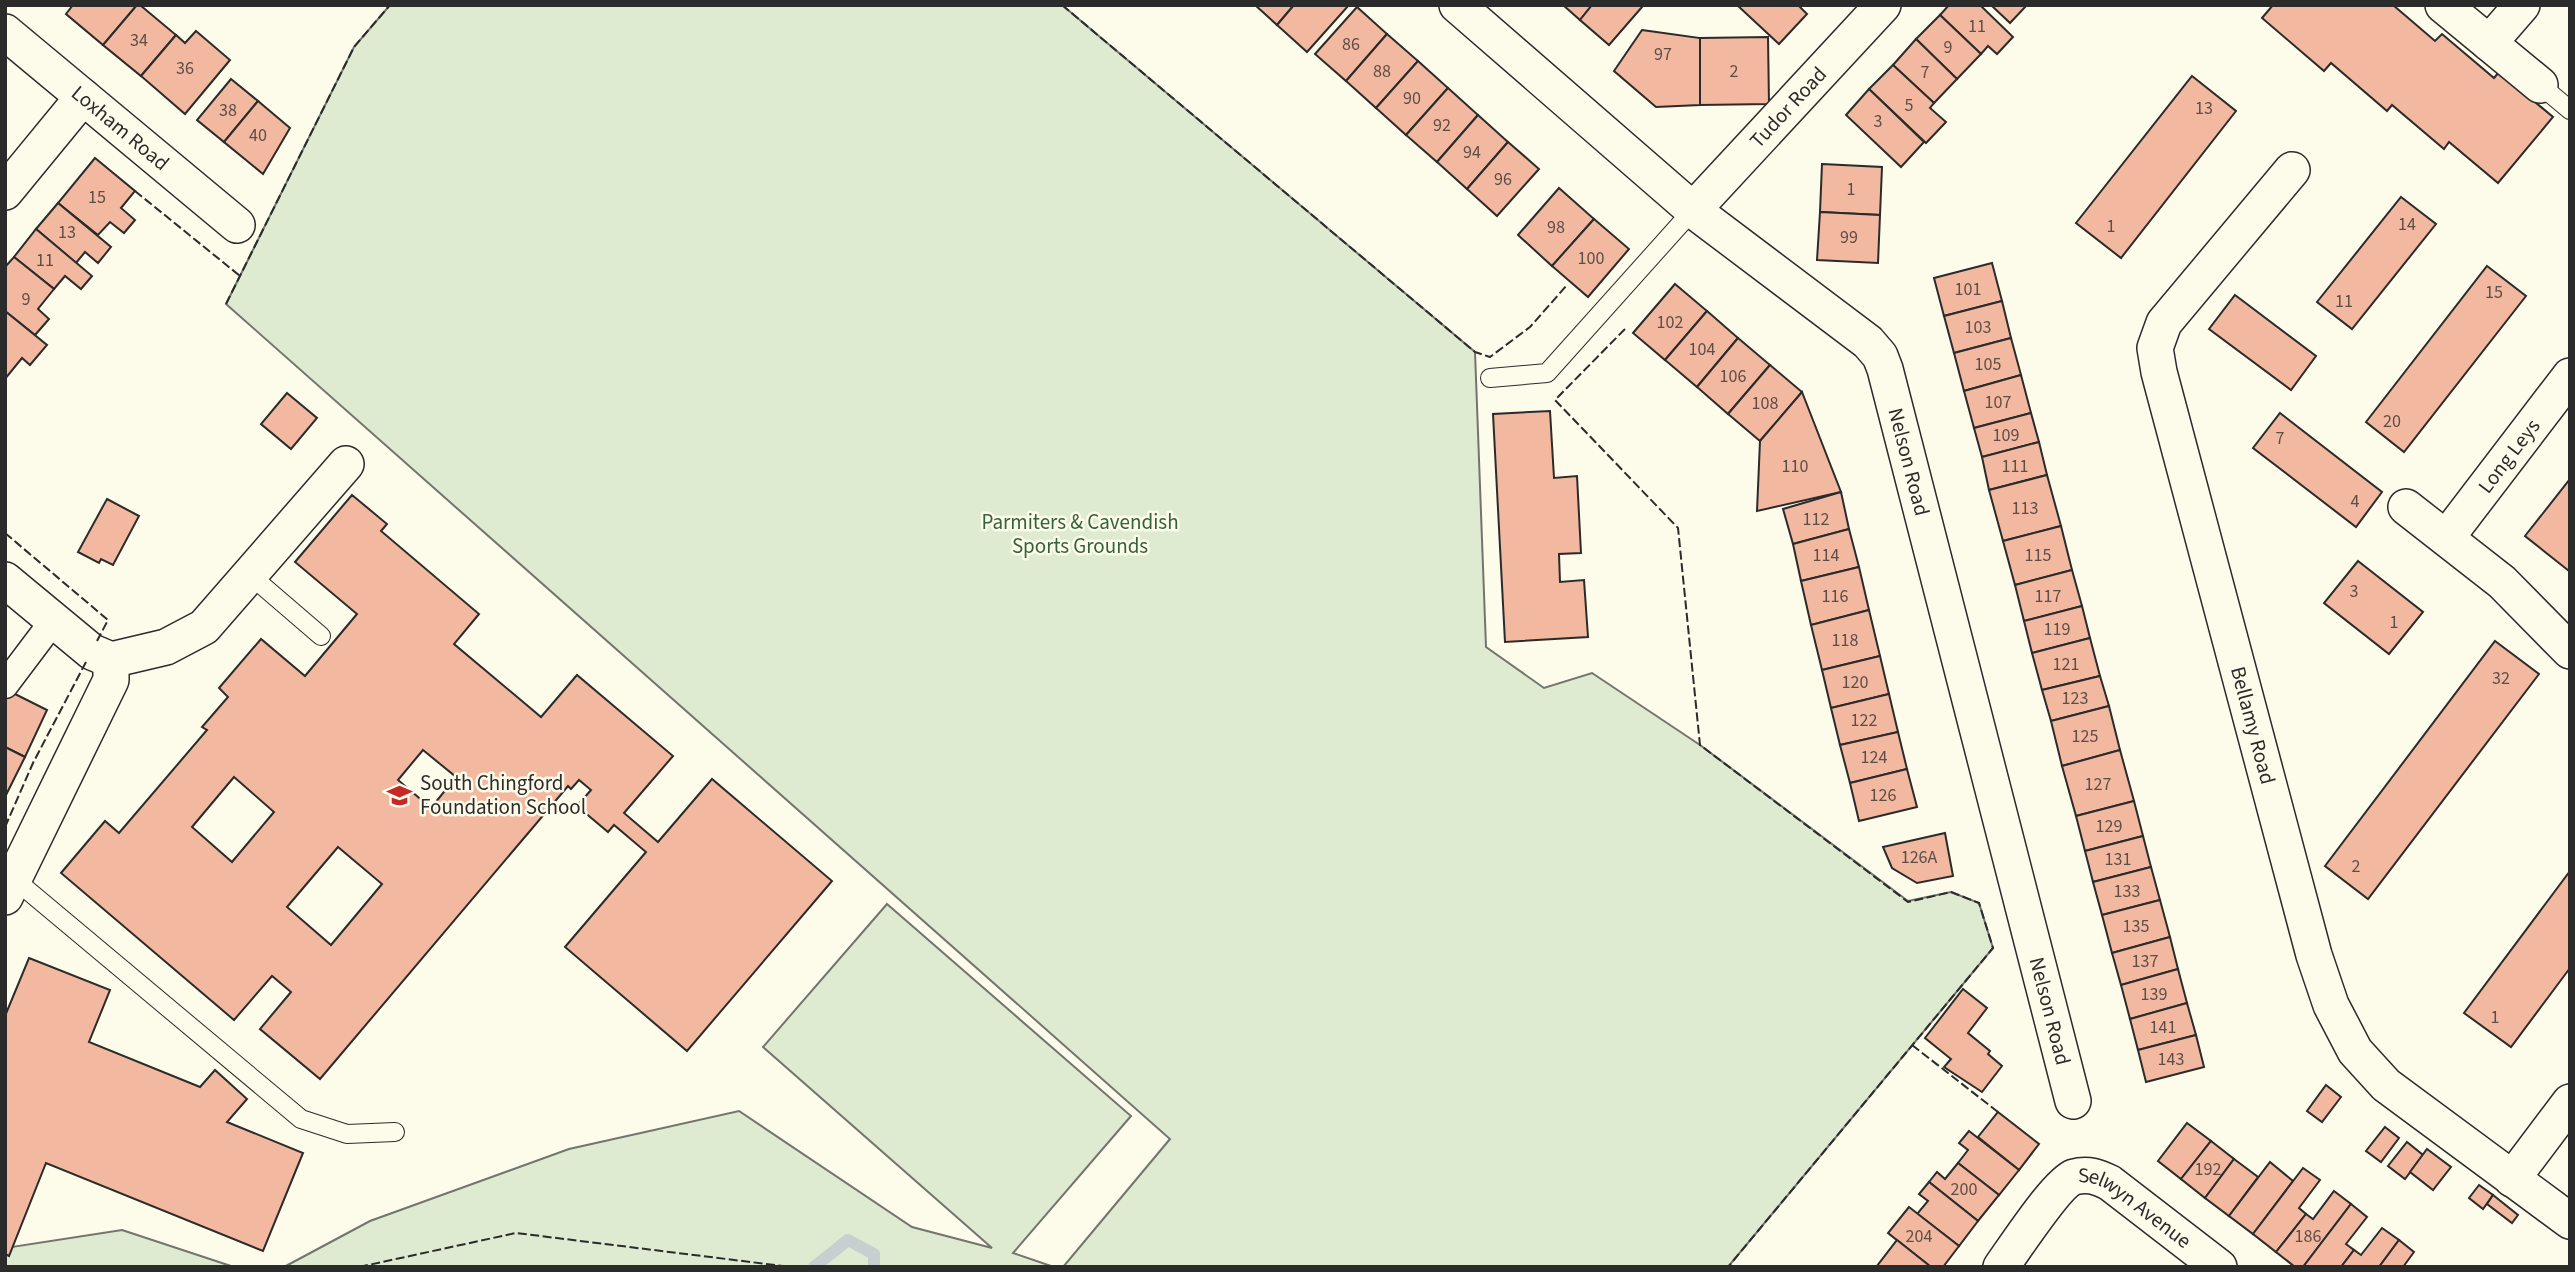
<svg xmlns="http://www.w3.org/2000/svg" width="2575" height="1272" viewBox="0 0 2575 1272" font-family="'Source Sans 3',sans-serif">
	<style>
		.green { fill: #deebd1; stroke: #74746e; stroke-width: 2 }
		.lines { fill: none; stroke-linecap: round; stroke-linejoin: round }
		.stream { stroke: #c7d0d0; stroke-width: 12 }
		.building { fill: #f2b8a0; stroke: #2b2b2b; stroke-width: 2; fill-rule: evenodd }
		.service-casing { stroke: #2b2b2b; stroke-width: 20 }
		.pedestrian-casing { stroke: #2b2b2b; stroke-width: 29 }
		.minor-casing { stroke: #2b2b2b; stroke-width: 38 }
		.service { stroke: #fdfbea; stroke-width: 18 }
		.pedestrian { stroke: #fdfbea; stroke-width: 26 }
		.minor { stroke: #fdfbea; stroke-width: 35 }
		.fence { stroke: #2b2b2b; stroke-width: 2; stroke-dasharray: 9 3.5; stroke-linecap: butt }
		.labels { text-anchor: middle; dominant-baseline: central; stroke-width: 5; stroke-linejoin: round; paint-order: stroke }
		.number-label { font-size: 18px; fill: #5d4e48 }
		.street-label { font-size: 21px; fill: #2b2b2b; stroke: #fdfbea }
		.park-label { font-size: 21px; fill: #34623c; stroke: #fdfbea }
		.poi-label { font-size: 21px; fill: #2b2b2b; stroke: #fdfbea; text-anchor: start }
	</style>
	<rect width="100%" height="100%" fill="#fdfbea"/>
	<g class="green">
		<polygon points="390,5 1062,5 1475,352 1486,647 1544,688 1592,673 1700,745 1908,901 1951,892 1979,903 1993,948 1728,1267 1063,1267 1170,1139 226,304 354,47"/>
		<polygon points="887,904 1131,1116 1013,1253 1054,1267 284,1267 370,1221 569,1149 739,1111 912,1227 992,1248 763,1047"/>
		<polygon points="122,1230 234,1267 5,1267 5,1248"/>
	</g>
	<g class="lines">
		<polyline class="stream" points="814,1267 848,1240 874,1254 874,1267"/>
	</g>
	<g class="building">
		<polygon points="73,5 137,5 103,45 66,14"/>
		<polygon points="137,5 140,5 176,35 141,76 103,45"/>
		<polygon points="1255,5 1294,5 1277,25"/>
		<polygon points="1294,5 1349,5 1307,52 1277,25"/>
		<polygon points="1563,5 1592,5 1580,20"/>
		<polygon points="1592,5 1640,5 1642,7 1609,45 1580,20"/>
		<polygon points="1737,5 1798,5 1807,14 1779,44"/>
		<polygon points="1949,5 1980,5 2013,37 1997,54 1988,46 1981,54 1940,15"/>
		<polygon points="1991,5 2027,5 2010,23"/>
		<polygon points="2273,5 2393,5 2435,41 2442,34 2494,78 2499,72 2553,117 2498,183 2449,142 2444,149 2392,105 2387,111 2331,63 2324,71 2262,18"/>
		<polygon points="1357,7 1387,34 1346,81 1315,54"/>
		<polygon points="1940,15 1981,54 1957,79 1916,39"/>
		<polygon points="1642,30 1700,38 1700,105 1656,107 1614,71"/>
		<polygon points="196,31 230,60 185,114 141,76 176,35 185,43"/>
		<polygon points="1387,34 1418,61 1376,108 1346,81"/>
		<polygon points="1768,37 1769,104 1700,105 1700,38"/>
		<polygon points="1916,39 1957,79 1934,103 1893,65"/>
		<polygon points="1418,61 1448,88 1406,135 1376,108"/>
		<polygon points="1893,65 1934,103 1930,108 1946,122 1926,143 1869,89"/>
		<polygon points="2192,76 2236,111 2121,258 2076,223"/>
		<polygon points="231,79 258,101 224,142 197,120"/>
		<polygon points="1448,88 1478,115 1437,162 1406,135"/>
		<polygon points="1869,89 1924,142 1901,167 1846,115"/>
		<polygon points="258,101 290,128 263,174 224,142"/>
		<polygon points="1478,115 1508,142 1467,189 1437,162"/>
		<polygon points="1508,142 1539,169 1497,216 1467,189"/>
		<polygon points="95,158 135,191 121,208 135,220 124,233 110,222 98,235 58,203"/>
		<polygon points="1822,164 1882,167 1880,215 1820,212"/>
		<polygon points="1559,188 1594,219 1552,266 1518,235"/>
		<polygon points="2401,197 2436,224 2352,329 2317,302"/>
		<polygon points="58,203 111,247 98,263 85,252 76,263 36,229"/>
		<polygon points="1820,212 1880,215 1878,263 1817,260"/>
		<polygon points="1594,219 1629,249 1588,297 1552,266"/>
		<polygon points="36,229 92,276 81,289 65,276 54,289 14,257"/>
		<polygon points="14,257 54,289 38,309 49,319 35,335 5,311 5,267"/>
		<polygon points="1992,263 2002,301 1944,316 1934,278"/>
		<polygon points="2487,266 2526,296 2404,452 2366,422"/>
		<polygon points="1675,284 1707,311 1665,360 1633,333"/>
		<polygon points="2235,295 2316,356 2291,390 2209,329"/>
		<polygon points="2002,301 2011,338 1954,353 1944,316"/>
		<polygon points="5,311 47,345 30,365 22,358 5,379"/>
		<polygon points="1707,311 1738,338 1697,387 1665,360"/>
		<polygon points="1738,338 1770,365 1728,414 1697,387"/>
		<polygon points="2011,338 2021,375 1964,391 1954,353"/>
		<polygon points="1770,365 1802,392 1760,441 1728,414"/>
		<polygon points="2021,375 2031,413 1974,428 1964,391"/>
		<polygon points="1802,392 1841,492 1757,511 1760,441"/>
		<polygon points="287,393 317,418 291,449 261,424"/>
		<polygon points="1550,411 1554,478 1577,476 1581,553 1559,554 1560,582 1584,580 1588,637 1505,642 1493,414"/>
		<polygon points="2031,413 2039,442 1982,457 1974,428"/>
		<polygon points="2280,413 2382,492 2356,527 2253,448"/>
		<polygon points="2039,442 2047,475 1989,490 1982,457"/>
		<polygon points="2047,475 2061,526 2003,541 1989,490"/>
		<polygon points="2570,479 2570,569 2569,571 2525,536"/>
		<polygon points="1841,492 1849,529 1793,544 1783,509"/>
		<path d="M 352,495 L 387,524 L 381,531 L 479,614 L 454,644 L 541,717 L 577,675 L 673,756 L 624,813 L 658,842 L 712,779 L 832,881 L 687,1051 L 565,947 L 646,852 L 614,825 L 608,832 L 577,806 L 591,790 L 579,780 L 571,789 L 568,786 L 320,1079 L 260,1029 L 291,992 L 272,976 L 234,1020 L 61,873 L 105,821 L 119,833 L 207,730 L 202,727 L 228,697 L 219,688 L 261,639 L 305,676 L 357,614 L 295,562 ZM 423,750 L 456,777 L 431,808 L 398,780 ZM 234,777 L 274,812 L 232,862 L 192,827 ZM 338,847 L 382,884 L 331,945 L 287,907 Z"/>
		<polygon points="107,499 139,516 113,565 101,559 99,563 78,552"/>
		<polygon points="2061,526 2072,570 2015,585 2003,541"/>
		<polygon points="1849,529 1859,567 1801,581 1793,544"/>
		<polygon points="2358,561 2423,612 2389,654 2324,603"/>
		<polygon points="1859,567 1869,610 1811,625 1801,581"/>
		<polygon points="2072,570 2082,606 2024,621 2015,585"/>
		<polygon points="2082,606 2090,638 2032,653 2024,621"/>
		<polygon points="1869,610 1880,656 1822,670 1811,625"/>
		<polygon points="2090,638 2100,676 2042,690 2032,653"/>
		<polygon points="2495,641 2539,674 2368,899 2325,866"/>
		<polygon points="1880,656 1889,694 1831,708 1822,670"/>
		<polygon points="2100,676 2109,706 2051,721 2042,690"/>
		<polygon points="9,691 47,710 25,757 5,747 5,698"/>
		<polygon points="1889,694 1898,732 1840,745 1831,708"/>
		<polygon points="2109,706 2120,750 2062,766 2051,721"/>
		<polygon points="1898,732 1907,769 1850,783 1840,745"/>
		<polygon points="5,747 25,757 5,797"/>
		<polygon points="2120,750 2134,801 2076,816 2062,766"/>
		<polygon points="1907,769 1917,807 1859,821 1850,783"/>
		<polygon points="2134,801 2143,836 2085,851 2076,816"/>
		<polygon points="1945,833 1953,876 1917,883 1892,868 1883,847"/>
		<polygon points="2143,836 2151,867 2093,882 2085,851"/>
		<polygon points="2151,867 2160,900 2102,915 2093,882"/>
		<polygon points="2570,871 2570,968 2511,1047 2464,1013"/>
		<polygon points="2160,900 2170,937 2112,953 2102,915"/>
		<polygon points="2170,937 2178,969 2121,985 2112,953"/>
		<polygon points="29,958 110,990 89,1042 200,1087 215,1070 247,1099 227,1122 303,1153 263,1251 46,1163 9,1256 5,1254 5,1016"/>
		<polygon points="2178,969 2187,1003 2130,1019 2121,985"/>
		<polygon points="1963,989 1987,1008 1968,1033 1990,1051 1988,1054 2002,1066 1982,1092 1944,1067 1951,1059 1925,1038"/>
		<polygon points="2187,1003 2196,1035 2138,1050 2130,1019"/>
		<polygon points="2196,1035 2204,1067 2146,1082 2138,1050"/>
		<polygon points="2326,1085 2341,1097 2322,1122 2307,1111"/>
		<polygon points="1998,1112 2039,1144 2019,1170 1978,1137"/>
		<polygon points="2187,1123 2211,1141 2181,1179 2158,1161"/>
		<polygon points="2385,1127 2399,1138 2381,1162 2366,1151"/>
		<polygon points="1969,1131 2019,1170 1999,1195 1958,1163 1968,1150 1959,1143"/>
		<polygon points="2211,1141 2234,1159 2205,1198 2181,1179"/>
		<polygon points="2407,1142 2423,1155 2405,1179 2388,1166"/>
		<polygon points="2427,1149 2451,1167 2433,1190 2410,1172"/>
		<polygon points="2234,1159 2258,1177 2229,1216 2205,1198"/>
		<polygon points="2270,1162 2293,1181 2253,1234 2229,1216"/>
		<polygon points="1958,1163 1999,1195 1978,1221 1929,1182 1937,1172 1945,1179"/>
		<polygon points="2303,1168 2320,1180 2299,1208 2306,1214 2276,1252 2253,1234"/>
		<polygon points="1929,1182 1978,1221 1959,1246 1917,1214 1928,1201 1919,1194"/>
		<polygon points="2479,1185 2493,1195 2483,1209 2469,1198"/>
		<polygon points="2334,1191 2351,1204 2303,1267 2295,1267 2276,1252 2306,1214 2313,1219"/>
		<polygon points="2493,1195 2518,1215 2512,1223 2487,1204"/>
		<polygon points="2351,1204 2367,1217 2346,1244 2354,1250 2341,1267 2303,1267"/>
		<polygon points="1909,1207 1959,1246 1943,1267 1931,1267 1888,1233"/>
		<polygon points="2382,1228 2399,1240 2379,1267 2341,1267 2354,1250 2361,1255"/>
		<polygon points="1897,1240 1931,1267 1879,1267 1877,1266"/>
		<polygon points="2399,1240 2414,1252 2403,1267 2379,1267"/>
	</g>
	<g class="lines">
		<defs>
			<g id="service">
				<polyline points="2540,85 2570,110"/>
				<polyline points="1490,378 1547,373 1693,210"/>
				<polyline points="250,575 321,636"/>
				<polyline points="13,878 301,1119 347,1134 395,1132"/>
			</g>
			<polyline id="pedestrian" points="5,685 54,620"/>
			<g id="minor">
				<path id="s1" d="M 1457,5 L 1693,210 L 1868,342 L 1880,356 L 1885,369 L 2073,1101"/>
				<polyline points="2443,5 2540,85"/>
				<path id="s2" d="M 5,32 L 237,225"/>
				<polyline points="2489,43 2522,5"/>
				<path id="s3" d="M 2292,170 L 2164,323 L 2155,348 L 2159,372 L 2314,955 L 2331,1005 L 2355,1051 L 2386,1085 L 2570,1221"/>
				<polyline points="5,192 83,97"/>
				<path id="s4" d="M 1693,210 L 1883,5"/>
				<polyline points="2406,507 2502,582 2570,651"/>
				<path id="s5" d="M 2447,537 L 2570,376"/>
				<polyline points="5,580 92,652 111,660 166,647 204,627 346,464"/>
				<polyline points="5,897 111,680 111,660"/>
				<polyline points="2512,1179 2570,1102"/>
				<path id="s6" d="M 2001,1267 C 2014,1249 2057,1183 2074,1177 C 2088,1173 2098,1177 2110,1183 L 2219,1267"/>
			</g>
		</defs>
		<use href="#service" class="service-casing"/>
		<use href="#pedestrian" class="pedestrian-casing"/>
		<use href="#minor" class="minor-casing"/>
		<use href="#service" class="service"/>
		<use href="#pedestrian" class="pedestrian"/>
		<use href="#minor" class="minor"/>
		<g class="fence">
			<polyline points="1062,5 1475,352 1490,357 1530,327 1567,285"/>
			<polyline points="135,191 240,276"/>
			<polyline points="226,304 354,47 390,5"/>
			<polyline points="1625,329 1555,400 1678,528 1700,745 1908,902 1951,892 1979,903 1993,948 1728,1267"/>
			<polyline points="5,533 108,620 97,641"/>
			<polyline points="5,827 33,763 86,662"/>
			<polyline points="1912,1045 1998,1112"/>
			<polyline points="359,1267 516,1233 791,1267"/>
		</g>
	</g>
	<defs>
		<symbol id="school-bare" viewBox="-9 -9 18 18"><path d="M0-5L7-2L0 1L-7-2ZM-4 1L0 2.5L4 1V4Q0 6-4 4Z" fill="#c62828" stroke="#fdfbea" stroke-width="2.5" paint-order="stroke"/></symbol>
	</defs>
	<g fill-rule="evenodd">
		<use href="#school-bare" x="382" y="778" width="35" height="35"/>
	</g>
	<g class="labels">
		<g class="number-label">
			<text x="1977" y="26">11</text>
			<text x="139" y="40">34</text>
			<text x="1351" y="44">86</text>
			<text x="1948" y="47">9</text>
			<text x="1663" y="54">97</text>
			<text x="185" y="68">36</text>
			<text x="1382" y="71">88</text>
			<text x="1734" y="71">2</text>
			<text x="1925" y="72">7</text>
			<text x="1412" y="98">90</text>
			<text x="1909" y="105">5</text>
			<text x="2204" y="108">13</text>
			<text x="228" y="110">38</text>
			<text x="1878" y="121">3</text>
			<text x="1442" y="125">92</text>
			<text x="258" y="135">40</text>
			<text x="1472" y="152">94</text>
			<text x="1503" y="179">96</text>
			<text x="1851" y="189">1</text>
			<text x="97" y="197">15</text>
			<text x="2407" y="224">14</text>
			<text x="2111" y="226">1</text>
			<text x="1556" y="227">98</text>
			<text x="67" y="232">13</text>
			<text x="1849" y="237">99</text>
			<text x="1591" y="258">100</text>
			<text x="45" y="260">11</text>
			<text x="1968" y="289">101</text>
			<text x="2494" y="292">15</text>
			<text x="26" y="299">9</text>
			<text x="2344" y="301">11</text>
			<text x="1670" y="322">102</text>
			<text x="1978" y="327">103</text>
			<text x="1702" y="349">104</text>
			<text x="1988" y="364">105</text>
			<text x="1733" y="376">106</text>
			<text x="1998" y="402">107</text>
			<text x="1765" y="403">108</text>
			<text x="2392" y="421">20</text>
			<text x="2006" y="435">109</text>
			<text x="2280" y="438">7</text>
			<text x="1795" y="466">110</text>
			<text x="2015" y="466">111</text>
			<text x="2355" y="501">4</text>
			<text x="2025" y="508">113</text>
			<text x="1816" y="519">112</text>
			<text x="1826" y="555">114</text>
			<text x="2038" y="555">115</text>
			<text x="2354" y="591">3</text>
			<text x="1835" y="596">116</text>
			<text x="2048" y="596">117</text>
			<text x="2394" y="622">1</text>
			<text x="2057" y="629">119</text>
			<text x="1845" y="640">118</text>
			<text x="2066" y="664">121</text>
			<text x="2501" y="678">32</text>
			<text x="1855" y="682">120</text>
			<text x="2075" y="698">123</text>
			<text x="1864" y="720">122</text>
			<text x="2085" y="736">125</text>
			<text x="1874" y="757">124</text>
			<text x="2098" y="784">127</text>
			<text x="1883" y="795">126</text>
			<text x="2109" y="826">129</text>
			<text x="1919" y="857">126A</text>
			<text x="2118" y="859">131</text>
			<text x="2356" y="866">2</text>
			<text x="2127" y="891">133</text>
			<text x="2136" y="926">135</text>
			<text x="2145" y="961">137</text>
			<text x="2154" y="994">139</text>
			<text x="2495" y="1017">1</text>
			<text x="2163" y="1027">141</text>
			<text x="2171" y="1059">143</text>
			<text x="2208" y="1169">192</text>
			<text x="1964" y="1189">200</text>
			<text x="1919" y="1236">204</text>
			<text x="2308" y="1236">186</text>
		</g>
		<g class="street-label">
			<text stroke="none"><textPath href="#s4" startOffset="140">Tudor Road</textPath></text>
			<text stroke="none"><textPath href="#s2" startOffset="150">Loxham Road</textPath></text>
			<text stroke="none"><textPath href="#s5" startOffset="102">Long Leys</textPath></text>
			<text stroke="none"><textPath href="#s1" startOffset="660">Nelson Road</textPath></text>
			<text stroke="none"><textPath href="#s3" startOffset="616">Bellamy Road</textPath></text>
			<text stroke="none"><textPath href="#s1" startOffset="1227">Nelson Road</textPath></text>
			<text stroke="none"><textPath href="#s6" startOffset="187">Selwyn Avenue</textPath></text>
		</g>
		<g class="park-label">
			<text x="1080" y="522">Parmiters &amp; Cavendish<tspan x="1080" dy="24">Sports Grounds</tspan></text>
		</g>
		<g class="poi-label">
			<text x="420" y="783">South Chingford<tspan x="420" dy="24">Foundation School</tspan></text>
		</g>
	</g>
	<rect width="2575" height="1272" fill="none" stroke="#2b2b2b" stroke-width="14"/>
</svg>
